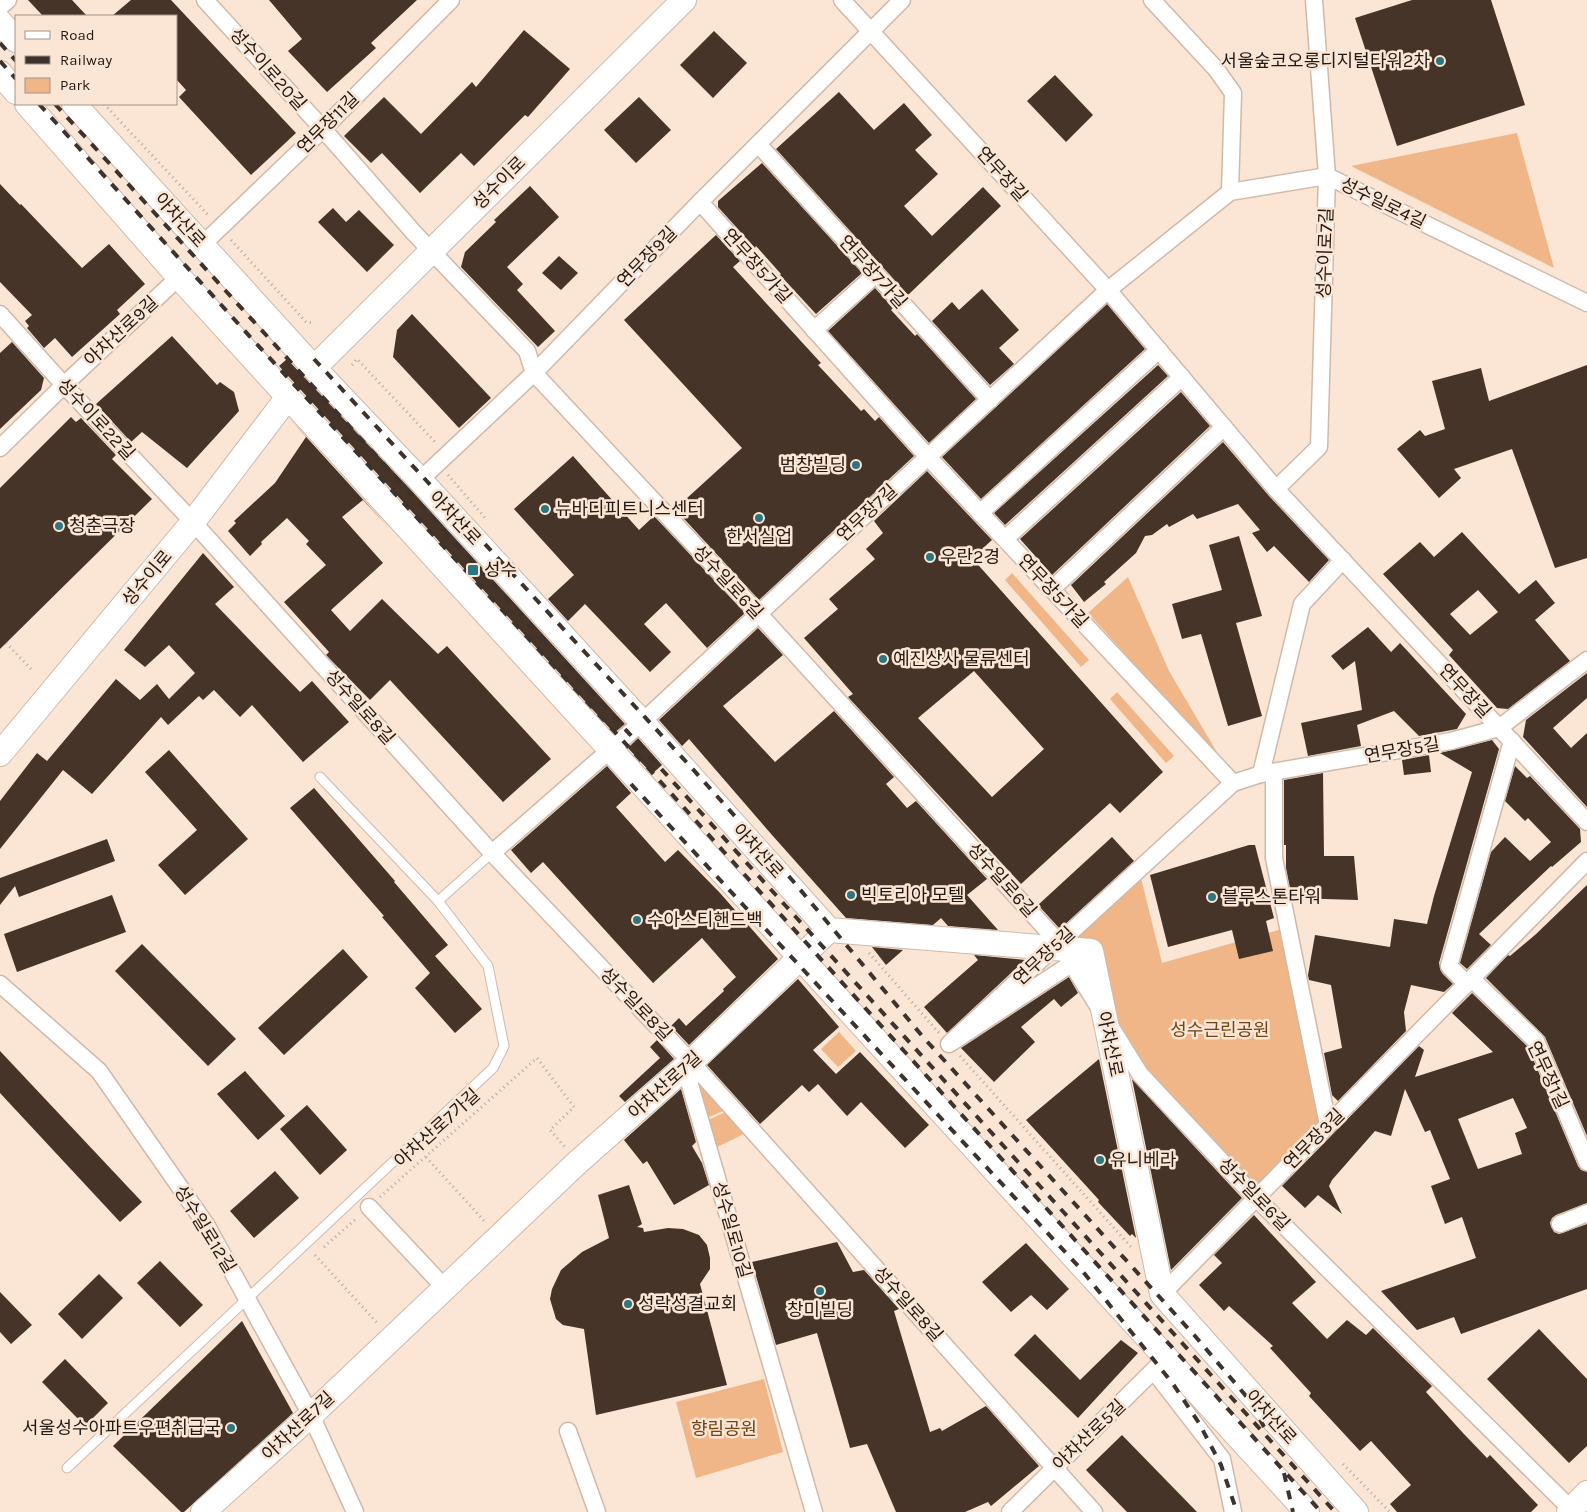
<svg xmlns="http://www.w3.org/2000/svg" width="1587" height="1512" viewBox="0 0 1587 1512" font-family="Karla,'Noto Sans KR',sans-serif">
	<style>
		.green { fill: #f0b688 }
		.building { fill: #453427; fill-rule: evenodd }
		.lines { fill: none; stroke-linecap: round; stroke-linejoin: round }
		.lane-casing { stroke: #cfbaaa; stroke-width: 11 }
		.street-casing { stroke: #cfbaaa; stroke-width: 19 }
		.secondary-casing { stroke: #cfbaaa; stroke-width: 26 }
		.path { stroke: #b8a79a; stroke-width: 3; stroke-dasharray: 1 4; stroke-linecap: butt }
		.lane { stroke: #fff; stroke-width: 9 }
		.street { stroke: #fff; stroke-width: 16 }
		.secondary { stroke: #fff; stroke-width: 24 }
		.rail { stroke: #3d332c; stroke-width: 4; stroke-dasharray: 9 9; stroke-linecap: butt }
		.poi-dot { fill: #2e767f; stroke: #fbe5d5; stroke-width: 2 }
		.labels { text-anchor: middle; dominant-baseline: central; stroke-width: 5; stroke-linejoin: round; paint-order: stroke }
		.poi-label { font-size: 18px; fill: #221a14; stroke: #fbe5d5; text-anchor: start }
		.street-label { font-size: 18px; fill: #221a14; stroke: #fbe5d5 }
		.park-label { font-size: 18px; fill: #764311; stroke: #fbe5d5 }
	</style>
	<rect width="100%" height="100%" fill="#fbe5d5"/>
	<g class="green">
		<polygon points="1517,133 1554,268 1351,166"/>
		<polygon points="1012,573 1089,660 1081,667 1005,580"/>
		<polygon points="1128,577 1169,671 1222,761 1088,613"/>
		<polygon points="1117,692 1174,756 1166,763 1110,699"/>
		<polygon points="1140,874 1162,963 1282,929 1319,1121 1257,1186 1146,1069 1066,945"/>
		<polygon points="839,1032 856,1051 838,1067 821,1049"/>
		<polygon points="702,1085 725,1110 707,1118 695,1089"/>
		<polygon points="726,1112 746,1133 717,1147 708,1120"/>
		<polygon points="764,1379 783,1452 696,1478 676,1402"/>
	</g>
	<g class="building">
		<polygon points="28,0 72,0 87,16 43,16"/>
		<polygon points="131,0 171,0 296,133 251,175 179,97 186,90 176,79 176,16 112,16"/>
		<polygon points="269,0 417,0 371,43 376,48 327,92 288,51 302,39"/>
		<polygon points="1412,0 1491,0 1525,105 1397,146 1355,18"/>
		<polygon points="524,30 570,69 528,117 525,115 474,166 461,153 420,193 382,153 371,163 344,136 384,97 421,134 472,82 476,87"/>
		<polygon points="714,31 747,63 713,98 680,65"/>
		<polygon points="1055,75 1093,115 1066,142 1027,101"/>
		<polygon points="839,92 874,130 904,103 932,135 915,150 938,174 904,206 932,236 983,187 1001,206 908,295 776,149"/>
		<polygon points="639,97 671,130 636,163 604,130"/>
		<polygon points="762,163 862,273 816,314 780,275 781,274 756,246 755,248 718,207 718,201"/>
		<polygon points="0,184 20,205 21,204 82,268 109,244 145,284 117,310 120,314 72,357 55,338 44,348 27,328 29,326 25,321 32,315 0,282"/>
		<polygon points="530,186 559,217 507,267 523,284 517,290 555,331 538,347 461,267 465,252 496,222 494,220"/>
		<polygon points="333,208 346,222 359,210 394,245 367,272 318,222"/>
		<polygon points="716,235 740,261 733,267 821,363 818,365 861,411 864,409 875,421 879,417 914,456 759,600 675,509 742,448 624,320"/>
		<polygon points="559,256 578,273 561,290 542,273"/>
		<polygon points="875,288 893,308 891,310 915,336 917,334 976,399 929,443 828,331"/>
		<polygon points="982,289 1019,330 999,348 1014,364 990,385 932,321 952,302 959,310"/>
		<polygon points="1107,304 1145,349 981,499 942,457"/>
		<polygon points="412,314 491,398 459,428 393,357 397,330"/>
		<polygon points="172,336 217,385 220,382 234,392 239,411 187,468 142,432 131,442 96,404"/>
		<polygon points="12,342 44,378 41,390 0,429 0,353"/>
		<polygon points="287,359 410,489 625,724 614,733 279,366"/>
		<polygon points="1158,365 1168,376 1005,525 994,513"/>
		<polygon points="1587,365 1587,558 1555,568 1512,449 1454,469 1461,478 1439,498 1397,449 1420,430 1425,436 1445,429 1432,381 1481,368 1489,401"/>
		<polygon points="1181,392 1210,426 1052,575 1020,539"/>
		<polygon points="71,417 76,422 81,418 116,455 112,459 152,499 0,649 0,488"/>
		<polygon points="289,418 389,528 363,500 342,517 383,563 331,610 350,631 382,599 438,654 447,646 551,759 503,802 390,680 370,700 326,655 329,652 284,602 326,565 306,544 309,541 287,518 261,542 262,544 250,556 228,531 236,523 234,521 275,483 306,437"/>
		<polygon points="1223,442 1269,496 1329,560 1309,582 1274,546 1267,552 1252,533 1260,530 1238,504 1197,519 1193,514 1169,527 1167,524 1152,535 1145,536 1136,553 1104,582 1106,584 1084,602 1071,585"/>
		<polygon points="573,456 639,530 654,516 745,613 707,648 666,603 644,624 671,652 650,672 585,604 568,621 548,599 574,575 514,509"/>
		<path d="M 927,471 L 992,540 L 972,558 L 1163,772 L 1120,813 L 1110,803 L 1021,884 L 848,697 L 853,694 L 804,638 L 838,609 L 829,599 L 875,559 L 866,549 L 883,533 L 874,521 ZM 974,671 L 1044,749 L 992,797 L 918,718 Z"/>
		<path d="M 1462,532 L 1519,594 L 1536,580 L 1555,603 L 1535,620 L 1570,661 L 1508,709 L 1497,708 L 1449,655 L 1453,650 L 1383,574 L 1420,542 L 1434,557 ZM 1478,590 L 1498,612 L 1470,635 L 1450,614 Z"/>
		<polygon points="1239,536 1262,616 1236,623 1262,716 1228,726 1201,634 1182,639 1172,604 1222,590 1209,545"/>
		<polygon points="203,553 234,587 215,604 300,692 312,681 349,722 303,762 252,705 240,717 214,690 203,700 199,696 168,725 161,717 92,794 63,770 0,849 0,801 37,753 47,761 116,679 140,700 157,684 169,699 195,673 169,645 145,667 124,650"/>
		<polygon points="1368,627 1391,652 1400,643 1466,714 1457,729 1419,736 1394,711 1357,725 1361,746 1308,756 1301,723 1362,710 1355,661 1343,670 1331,656"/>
		<polygon points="758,628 783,655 723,706 775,762 834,711 894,777 886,784 907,808 916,801 987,879 967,895 998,930 948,926 941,918 933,925 846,918 772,835 689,739 682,746 659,720"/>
		<polygon points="1587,673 1587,698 1553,728 1571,748 1587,733 1587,807 1523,737 1526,720"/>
		<polygon points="638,738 662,765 652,774 628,748"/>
		<polygon points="1492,740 1499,749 1439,963 1442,973 1453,984 1444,992 1411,985 1404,1012 1406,1031 1338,1101 1332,1095 1324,1053 1342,1048 1331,985 1309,980 1308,975 1315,935 1390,947 1394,919 1427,924 1434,896 1472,772 1440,753"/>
		<polygon points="169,750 248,839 185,895 158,865 197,830 145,772"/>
		<polygon points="1429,755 1431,772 1404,775 1402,760"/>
		<polygon points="607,766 631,793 616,807 665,862 678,850 720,893 778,959 689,1045 671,1026 679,1018 686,1026 724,991 723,989 736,977 702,938 653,983 543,862 531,873 511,850"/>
		<polygon points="1515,766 1527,778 1530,776 1580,829 1581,842 1552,867 1551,866 1479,934 1491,945 1467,969 1460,963 1491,852 1505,837 1530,861 1551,842 1528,818 1525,821 1505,801"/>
		<polygon points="1323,773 1324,856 1354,856 1358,900 1292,898 1286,868 1286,845 1284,845 1284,780"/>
		<polygon points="314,788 395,881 394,882 448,945 435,956 482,1009 455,1033 415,988 430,973 382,917 384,916 290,808"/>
		<polygon points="1112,837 1134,861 1060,929 1038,905"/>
		<polygon points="107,839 115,861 19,897 15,886 0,905 0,878"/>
		<polygon points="1249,845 1255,845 1274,918 1266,921 1273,951 1239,959 1232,930 1168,947 1150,875"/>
		<polygon points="1587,885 1587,1136 1545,1037 1486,978 1508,955 1510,956 1535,935"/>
		<polygon points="112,895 126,932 17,972 4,934"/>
		<polygon points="142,944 236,1039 208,1066 115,971"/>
		<polygon points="872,947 903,950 886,965"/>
		<polygon points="343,949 368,977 284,1055 258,1028"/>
		<polygon points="974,955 1025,960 947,1033 924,1007 978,960"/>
		<polygon points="1069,977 1078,993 1061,1007 1054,999 1021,1027 1035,1042 994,1082 961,1048"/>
		<polygon points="798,979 839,1027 813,1050 836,1074 860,1052 929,1125 905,1148 861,1102 847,1116 818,1084 809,1092 802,1085 760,1124 707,1065"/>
		<path d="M 1472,993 L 1528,1047 L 1578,1166 L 1581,1170 L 1587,1172 L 1587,1203 L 1556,1215 L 1552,1218 L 1550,1223 L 1554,1232 L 1559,1234 L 1587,1224 L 1587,1289 L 1461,1334 L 1454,1317 L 1417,1330 L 1381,1291 L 1476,1258 L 1462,1217 L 1445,1224 L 1431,1186 L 1450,1179 L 1430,1130 L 1425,1132 L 1405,1089 L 1391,1136 L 1375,1131 L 1332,1180 L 1329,1186 L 1342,1214 L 1318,1195 L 1305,1208 L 1282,1186 L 1419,1046 L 1424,1050 L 1415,1077 L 1493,1052 L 1452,1013 ZM 1513,1098 L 1527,1128 L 1515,1133 L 1522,1154 L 1478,1169 L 1458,1119 Z"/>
		<polygon points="657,1040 674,1059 625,1102 619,1096 660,1058 650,1047"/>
		<polygon points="0,1051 142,1202 120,1222 0,1093"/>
		<polygon points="1099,1059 1136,1238 1132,1234 1130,1236 1098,1202 1099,1200 1026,1120"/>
		<polygon points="245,1071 285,1116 258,1140 217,1094"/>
		<polygon points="1132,1079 1242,1198 1171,1270"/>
		<polygon points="681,1089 696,1142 692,1146 702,1163 709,1185 674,1205 647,1161 643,1164 624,1140"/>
		<polygon points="307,1105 347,1150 320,1175 280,1129"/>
		<polygon points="275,1171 299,1198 254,1238 230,1211"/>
		<polygon points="629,1185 642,1224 637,1227 643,1228 644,1232 668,1228 683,1229 699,1235 707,1245 710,1258 710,1269 700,1284 727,1385 596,1415 584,1329 563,1325 556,1319 550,1299 552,1289 561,1270 582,1252 609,1238 598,1195"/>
		<polygon points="1254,1215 1316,1282 1292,1303 1327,1339 1347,1320 1366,1335 1373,1328 1432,1386 1426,1392 1463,1433 1487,1458 1490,1455 1538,1505 1531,1512 1397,1512 1390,1504 1411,1485 1371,1441 1360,1451 1309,1396 1311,1393 1270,1348 1273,1346 1229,1306 1224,1311 1199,1285 1222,1263 1214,1255"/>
		<polygon points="837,1242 853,1272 864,1270 899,1309 894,1311 930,1432 940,1428 942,1431 986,1406 1039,1466 991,1506 988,1502 965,1512 896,1512 867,1444 850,1448 817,1333 776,1345 752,1262"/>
		<polygon points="1026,1243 1069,1289 1047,1310 1031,1295 1011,1312 982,1282"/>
		<polygon points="160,1261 203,1305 180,1327 137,1283"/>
		<polygon points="99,1274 123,1298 82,1339 58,1314"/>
		<polygon points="0,1292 32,1325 11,1344 0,1332"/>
		<polygon points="242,1321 293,1413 184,1512 181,1512 113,1446"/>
		<polygon points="1539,1329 1587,1379 1587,1446 1569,1463 1487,1379"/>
		<polygon points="1035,1334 1080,1380 1121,1340 1138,1353 1078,1418 1014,1355"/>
		<polygon points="65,1359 108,1403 85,1426 42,1382"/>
		<polygon points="1122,1435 1197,1512 1127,1512 1086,1470"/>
	</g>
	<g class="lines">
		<defs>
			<g id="lane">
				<polyline points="438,901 492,853"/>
				<polyline points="67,1468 493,1068 504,1046 488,966 438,901 320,777"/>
			</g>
			<g id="street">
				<polyline points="205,0 323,129 415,234 527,351 534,373 759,614 1059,943 1098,1006"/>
				<polyline points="842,0 1108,290 1276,489 1587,822"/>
				<polyline points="1152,0 1216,69 1233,93 1230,192"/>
				<polyline points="0,7 8,0"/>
				<polyline points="758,144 990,400"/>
				<polyline points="700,202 928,457 1233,783"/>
				<polyline points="202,245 323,129 451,0"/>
				<polyline points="0,314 64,385 193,522 492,853 691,1062 1094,1512"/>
				<polyline points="814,330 875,275"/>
				<polyline points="0,448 64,385 179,277"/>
				<polyline points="420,480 534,373 700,202 902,0"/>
				<polyline points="1276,489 1319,447 1327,176 1314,0"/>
				<polyline points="980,513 1159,350"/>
				<polyline points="1005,539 1182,377"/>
				<polyline points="1052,589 1224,427"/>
				<polyline points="1274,772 1274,858 1328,1125"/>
				<polyline points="1261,774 1302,604 1343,560"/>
				<polyline points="492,853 642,722 1108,290 1230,192 1327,176 1587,303"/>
				<polyline points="1080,958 949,1044 1233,783 1261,774 1451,741 1499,728 1587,660"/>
				<polyline points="1472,979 1536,1041 1587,1162"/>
				<polyline points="0,984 99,1071 207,1226 311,1415 355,1512"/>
				<polyline points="1467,984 1449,966 1512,741"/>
				<polyline points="1112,1029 1140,1074 1256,1198 1574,1512"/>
				<polyline points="691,1062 690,1085 814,1512"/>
				<polyline points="369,1207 445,1288"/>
				<polyline points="1560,1224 1587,1213"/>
				<polyline points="1162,1294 1587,861"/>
				<polyline points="1154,1371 1222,1459 1233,1512"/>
				<polyline points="568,1431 597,1512"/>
				<polyline points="1010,1512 1166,1358"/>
			</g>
			<g id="secondary">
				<polyline points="0,22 16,40"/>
				<polyline points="0,73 16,92"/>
				<polyline points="27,104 179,277 260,366 1307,1512"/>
				<polyline points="74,104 314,368 420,480 642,722 829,930 1091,951 1162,1294 1356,1512"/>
				<polyline points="314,368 684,0"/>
				<polyline points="0,754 193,522 288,397"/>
				<polyline points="203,1512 311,1415 578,1162 691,1062 829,930"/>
				<polyline points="1569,1512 1587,1493"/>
			</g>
		</defs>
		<use href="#lane" class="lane-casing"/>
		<use href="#street" class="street-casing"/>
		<use href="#secondary" class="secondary-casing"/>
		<g class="path">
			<polyline points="104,104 210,217"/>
			<polyline points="231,240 306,322 314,323"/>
			<polyline points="352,365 357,359 436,443"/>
			<polyline points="448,475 486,519"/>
			<polyline points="6,643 33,671"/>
			<polyline points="869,953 939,1033"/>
			<polyline points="960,1056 1131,1247"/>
			<polyline points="426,1157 486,1223"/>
			<polyline points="380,1197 537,1058 574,1107 550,1130 566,1148"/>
			<polyline points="324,1247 357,1218"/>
			<polyline points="315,1255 379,1325"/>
			<polyline points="1343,1464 1390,1512"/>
		</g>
		<use href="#lane" class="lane"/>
		<use href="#street" class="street"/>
		<use href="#secondary" class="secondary"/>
		<g class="rail">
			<polyline points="0,43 16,61"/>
			<polyline points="0,61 16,79"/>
			<polyline points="39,104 253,340 649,769 1321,1512"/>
			<path d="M 55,104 C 483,572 910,1042 1335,1512"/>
			<polyline points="314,359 690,766 793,881 923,1037 1195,1336 1252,1403 1264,1427"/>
			<polyline points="631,784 1080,1268 1173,1384 1199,1423 1221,1465 1237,1512"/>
			<polyline points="1284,1473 1293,1512"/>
		</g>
	</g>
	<g class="poi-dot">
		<circle cx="1440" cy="61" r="5"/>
		<circle cx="856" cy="465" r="5"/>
		<circle cx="545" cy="509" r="5"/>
		<circle cx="759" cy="518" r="5"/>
		<circle cx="59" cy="526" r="5"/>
		<circle cx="930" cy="557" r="5"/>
		<rect x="467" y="564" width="12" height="12" rx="2.5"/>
		<circle cx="883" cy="659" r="5"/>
		<circle cx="851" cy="895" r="5"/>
		<circle cx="1212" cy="897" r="5"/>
		<circle cx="637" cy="920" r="5"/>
		<circle cx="1100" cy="1160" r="5"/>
		<circle cx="820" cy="1291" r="5"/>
		<circle cx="628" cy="1304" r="5"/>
		<circle cx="231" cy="1428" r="5"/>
	</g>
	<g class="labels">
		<g class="poi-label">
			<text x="1430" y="61" text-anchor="end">서울숲코오롱디지털타워2차</text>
			<text x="846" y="465" text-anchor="end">범창빌딩</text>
			<text x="555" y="509">뉴바디피트니스센터</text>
			<text x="69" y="526">청춘극장</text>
			<text x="759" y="537" text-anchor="middle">한서실업</text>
			<text x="940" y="557">우란2경</text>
			<text x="484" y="570">성수</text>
			<text x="893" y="659">예진상사 물류센터</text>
			<text x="861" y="895">빅토리아 모텔</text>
			<text x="1222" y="897">블루스톤타워</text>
			<text x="647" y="920">수아스티핸드백</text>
			<text x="1110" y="1160">유니베라</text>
			<text x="638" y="1304">성락성결교회</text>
			<text x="820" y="1310" text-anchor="middle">창미빌딩</text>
			<text x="221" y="1428" text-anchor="end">서울성수아파트우편취급국</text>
		</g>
		<g class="street-label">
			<text transform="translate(268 69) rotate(48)">성수이로20길</text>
			<text transform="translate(328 123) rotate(-45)">연무장11길</text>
			<text transform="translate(1002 174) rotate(48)">연무장길</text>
			<text transform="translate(499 183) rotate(-45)">성수이로</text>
			<text transform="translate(1383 203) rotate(26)">성수일로4길</text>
			<text transform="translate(180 220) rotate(48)">아차산로</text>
			<text transform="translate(1325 253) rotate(-88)">성수이로7길</text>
			<text transform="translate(647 257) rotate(-46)">연무장9길</text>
			<text transform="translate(757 266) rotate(48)">연무장5가길</text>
			<text transform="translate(873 272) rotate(48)">연무장7가길</text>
			<text transform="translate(121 331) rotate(-43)">아차산로9길</text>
			<text transform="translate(96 419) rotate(47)">성수이로22길</text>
			<text transform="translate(867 513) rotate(-43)">연무장7길</text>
			<text transform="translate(455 518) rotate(47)">아차산로</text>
			<text transform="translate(147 578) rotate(-50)">성수이로</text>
			<text transform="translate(728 582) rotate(47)">성수일로6길</text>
			<text transform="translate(1053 591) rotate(47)">연무장5가길</text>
			<text transform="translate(1465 691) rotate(47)">연무장길</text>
			<text transform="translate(360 707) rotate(48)">성수일로8길</text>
			<text transform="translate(1402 750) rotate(-10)">연무장5길</text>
			<text transform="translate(758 851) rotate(48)">아차산로</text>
			<text transform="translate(1002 880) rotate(48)">성수일로6길</text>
			<text transform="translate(1044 956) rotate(-43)">연무장5길</text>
			<text transform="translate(636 1004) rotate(46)">성수일로8길</text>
			<text transform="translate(1110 1044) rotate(78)">아차산로</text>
			<text transform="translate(1548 1075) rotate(65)">연무장1길</text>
			<text transform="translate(665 1085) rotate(-42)">아차산로7길</text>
			<text transform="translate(437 1128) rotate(-42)">아차산로7가길</text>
			<text transform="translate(1314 1139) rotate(-45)">연무장3길</text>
			<text transform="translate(1254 1194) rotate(46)">성수일로6길</text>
			<text transform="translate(205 1229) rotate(58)">성수일로12길</text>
			<text transform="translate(732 1230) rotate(74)">성수일로10길</text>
			<text transform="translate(908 1304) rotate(48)">성수일로8길</text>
			<text transform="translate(1271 1417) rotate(48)">아차산로</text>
			<text transform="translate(298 1426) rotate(-43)">아차산로7길</text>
			<text transform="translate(1089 1435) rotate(-44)">아차산로5길</text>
		</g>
		<g class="park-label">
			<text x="1220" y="1030">성수근린공원</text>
			<text x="724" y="1429">향림공원</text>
		</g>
	</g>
	<rect x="15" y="15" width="162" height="90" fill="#fbe5d5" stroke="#a49488"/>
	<rect x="25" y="31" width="25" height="8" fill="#ffffff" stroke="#a49488"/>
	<text x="60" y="40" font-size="15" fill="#221a14">Road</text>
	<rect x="25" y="56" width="25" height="8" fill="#3d332c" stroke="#a49488"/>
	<text x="60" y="65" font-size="15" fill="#221a14">Railway</text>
	<rect x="25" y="78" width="25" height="15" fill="#f0b688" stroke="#a49488"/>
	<text x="60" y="90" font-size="15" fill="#221a14">Park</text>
</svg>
